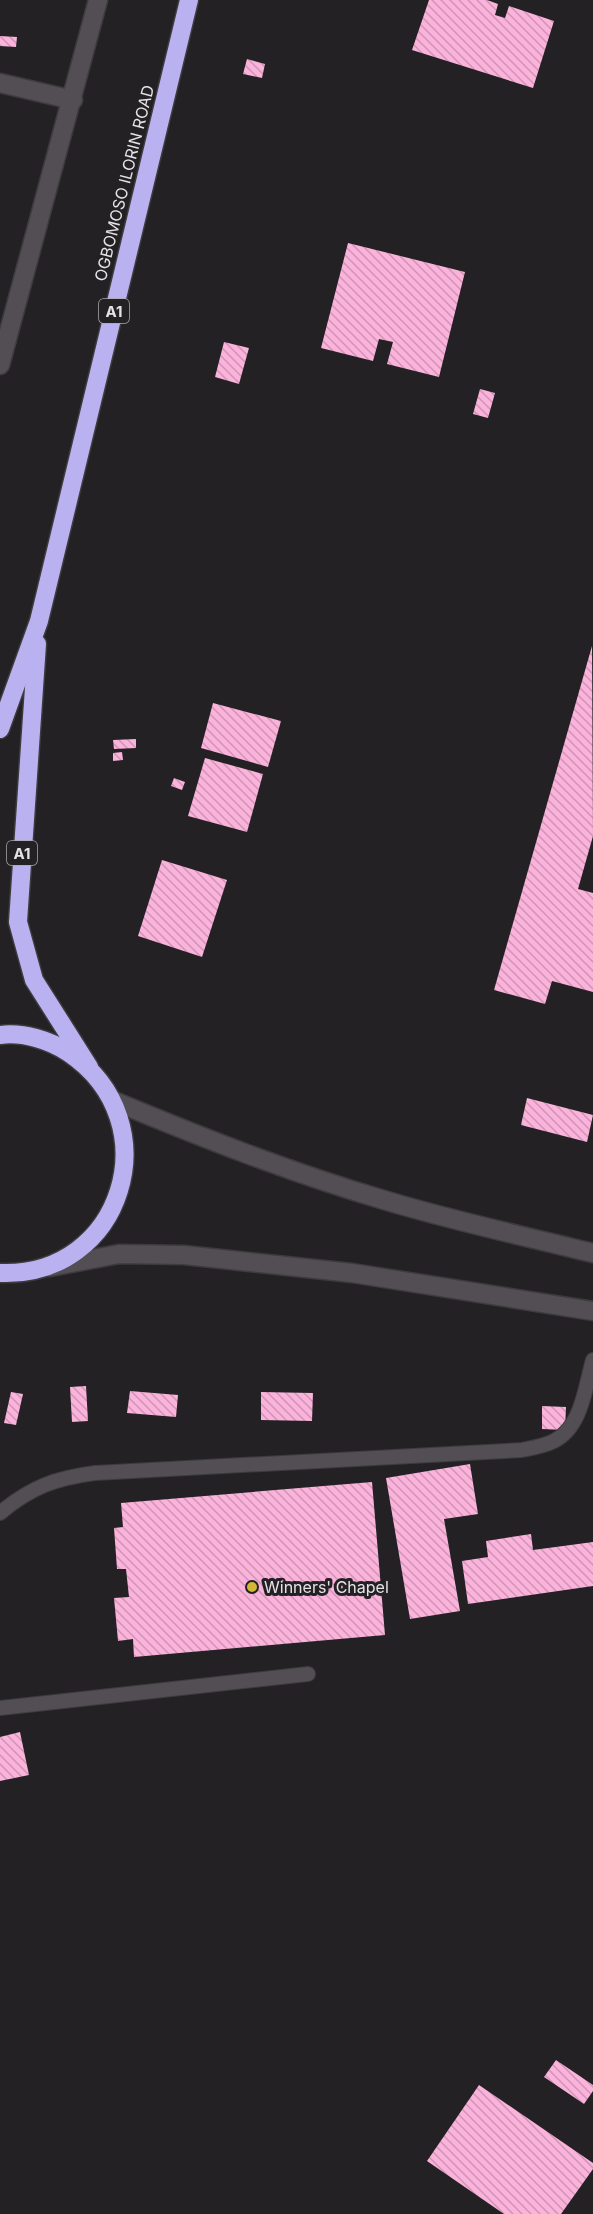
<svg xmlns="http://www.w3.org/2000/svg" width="593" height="2214" viewBox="0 0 593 2214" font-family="Inter,sans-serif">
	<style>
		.building { fill: url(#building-back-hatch) }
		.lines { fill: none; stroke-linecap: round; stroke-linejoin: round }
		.lane-casing { stroke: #3d3b3e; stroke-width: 16 }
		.street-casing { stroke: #3d3b3e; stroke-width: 21 }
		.secondary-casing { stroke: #3d3b3e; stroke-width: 21 }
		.highway-casing { stroke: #3d3b3e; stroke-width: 21 }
		.lane { stroke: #524e53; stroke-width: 14 }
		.street { stroke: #524e53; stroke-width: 18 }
		.secondary { stroke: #524e53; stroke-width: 18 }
		.highway { stroke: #bab2f0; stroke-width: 18 }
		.poi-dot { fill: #d3b635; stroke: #242125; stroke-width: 2 }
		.labels { text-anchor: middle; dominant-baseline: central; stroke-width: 6; stroke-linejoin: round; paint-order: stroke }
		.shield { fill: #242125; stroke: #aba9ac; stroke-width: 1.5 }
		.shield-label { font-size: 15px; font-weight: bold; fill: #e5e3e6 }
		.street-label { font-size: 16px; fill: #e5e3e6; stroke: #242125 }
		.poi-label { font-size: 16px; fill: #e5e3e6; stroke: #242125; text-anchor: start }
	</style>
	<defs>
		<pattern id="building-back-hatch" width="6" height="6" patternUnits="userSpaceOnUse" patternTransform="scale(1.5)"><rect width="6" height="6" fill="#fbb2db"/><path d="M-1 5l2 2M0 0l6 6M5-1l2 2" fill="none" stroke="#ce96b6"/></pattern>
	</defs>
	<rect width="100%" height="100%" fill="#242125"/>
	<g class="building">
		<polygon points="429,0 487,0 498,4 495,15 505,18 509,6 554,21 533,88 412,50"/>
		<polygon points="0,36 17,37 16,47 0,46"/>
		<polygon points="247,59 265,64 262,78 243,74"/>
		<polygon points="348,243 465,272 439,377 387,364 393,342 379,339 373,361 321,348"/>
		<polygon points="224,342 249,348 239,384 215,377"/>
		<polygon points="480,389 495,393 488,418 473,414"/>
		<polygon points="592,646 593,836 578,889 593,893 593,992 552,981 545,1004 494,990"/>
		<polygon points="213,703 281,721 268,767 201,748"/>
		<polygon points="136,739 136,748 114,749 113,740"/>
		<polygon points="122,752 123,760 113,761 113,753"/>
		<polygon points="205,758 263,774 247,832 188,816"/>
		<polygon points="174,778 185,782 182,790 171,786"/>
		<polygon points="162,860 227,880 202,957 138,936"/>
		<polygon points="527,1098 593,1115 587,1142 521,1125"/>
		<polygon points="86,1386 88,1421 72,1422 70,1387"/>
		<polygon points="130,1391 178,1395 176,1417 127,1413"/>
		<polygon points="11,1392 23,1394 16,1425 4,1423"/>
		<polygon points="261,1392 313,1393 312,1421 261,1420"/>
		<polygon points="542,1406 566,1407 565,1430 542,1429"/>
		<polygon points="470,1464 478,1514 444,1519 460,1611 410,1619 386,1478"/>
		<polygon points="372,1482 385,1635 134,1657 133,1639 118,1641 114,1598 129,1597 126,1569 117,1569 114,1528 123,1527 121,1503"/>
		<polygon points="531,1534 533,1550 593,1542 593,1586 468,1604 462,1561 488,1557 486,1541"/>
		<polygon points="20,1732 29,1775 0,1781 0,1737"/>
		<polygon points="556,2060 593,2085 593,2091 584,2104 544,2077"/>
		<polygon points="479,2085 593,2163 593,2169 561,2214 504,2214 427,2161"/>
	</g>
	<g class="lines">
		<defs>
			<g id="lane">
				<path d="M 0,1513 C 31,1487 56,1478 95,1473 L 522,1450 C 532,1448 544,1446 554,1441 C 582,1427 585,1387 593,1360"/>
				<polyline points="0,1708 308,1674"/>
			</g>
			<g id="street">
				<polyline points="0,83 73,100"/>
				<polyline points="0,365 98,0"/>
			</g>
			<g id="secondary">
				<path d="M 114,1101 C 203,1138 292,1173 384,1200 C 453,1221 524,1236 593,1253"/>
				<polyline points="50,1267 119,1254 184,1255 352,1273 593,1311"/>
			</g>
			<g id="highway">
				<polyline points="37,644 18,922 34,980 89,1067"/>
				<polyline points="0,729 39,621 189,0"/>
				<path d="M 0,1035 C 23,1032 50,1040 69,1053 C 171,1122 123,1278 0,1273"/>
			</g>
		</defs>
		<use href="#lane" class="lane-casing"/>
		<use href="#street" class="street-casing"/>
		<use href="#secondary" class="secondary-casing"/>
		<use href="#highway" class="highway-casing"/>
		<use href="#lane" class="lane"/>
		<use href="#street" class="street"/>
		<use href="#secondary" class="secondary"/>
		<use href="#highway" class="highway"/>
	</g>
	<circle class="poi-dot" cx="252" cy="1587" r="6"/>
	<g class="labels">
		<g class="shield">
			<rect x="99" y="299" width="30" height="24" rx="4.5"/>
			<rect x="7" y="841" width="30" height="24" rx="4.5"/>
		</g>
		<g class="shield-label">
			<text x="114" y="311">A1</text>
			<text x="22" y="853">A1</text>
		</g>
		<g class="street-label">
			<text transform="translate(124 183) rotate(-76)">OGBOMOSO ILORIN ROAD</text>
		</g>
		<g class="poi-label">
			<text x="264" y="1587">Winners' Chapel</text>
		</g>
	</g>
</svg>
